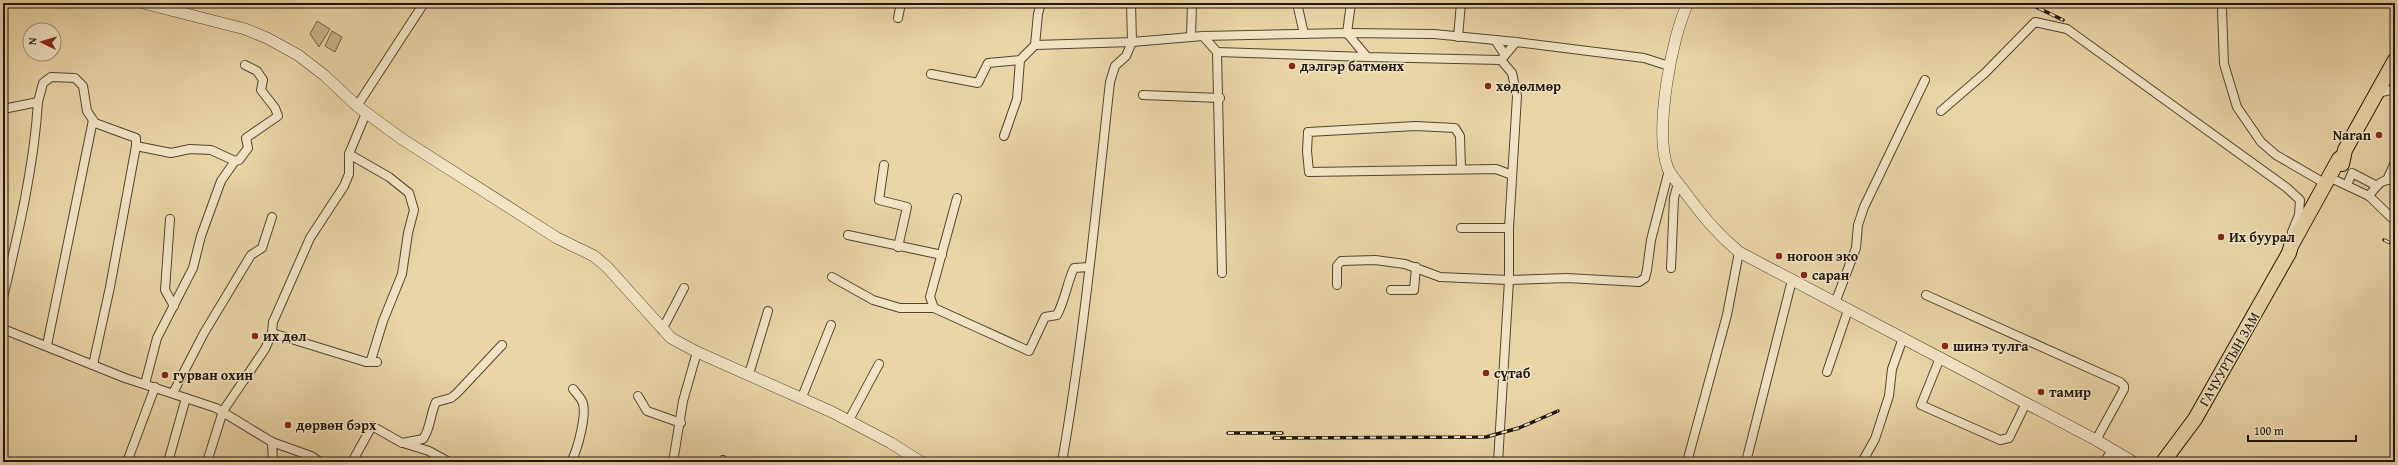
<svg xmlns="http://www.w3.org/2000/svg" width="2398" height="465" viewBox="0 0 2398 465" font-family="'Gentium Book Plus',serif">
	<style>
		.green { fill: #c6b48c; stroke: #72644c }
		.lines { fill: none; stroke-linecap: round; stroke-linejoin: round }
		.minor-casing { stroke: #514532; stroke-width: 10 }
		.tertiary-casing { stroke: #514532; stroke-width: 12 }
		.trunk-casing { stroke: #1e150b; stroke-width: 16 }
		.minor { stroke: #f1e4c5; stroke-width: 8 }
		.tertiary { stroke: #f1e4c5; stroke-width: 11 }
		.trunk { stroke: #e9d5a6; stroke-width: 14 }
		.rail-casing { stroke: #1e150b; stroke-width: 3.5 }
		.rail { stroke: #f1e4c5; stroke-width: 2; stroke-dasharray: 6; stroke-linecap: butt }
		.poi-dot { fill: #8f2418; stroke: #f1e4c5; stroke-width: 1.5 }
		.labels { text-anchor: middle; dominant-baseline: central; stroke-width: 3; stroke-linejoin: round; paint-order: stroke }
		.poi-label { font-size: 14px; font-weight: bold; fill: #1e150b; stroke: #f1e4c5; text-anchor: start }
		.street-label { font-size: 14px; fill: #1e150b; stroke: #f1e4c5 }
	</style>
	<rect width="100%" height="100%" fill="#e9d5a6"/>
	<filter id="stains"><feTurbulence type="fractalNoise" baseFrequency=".005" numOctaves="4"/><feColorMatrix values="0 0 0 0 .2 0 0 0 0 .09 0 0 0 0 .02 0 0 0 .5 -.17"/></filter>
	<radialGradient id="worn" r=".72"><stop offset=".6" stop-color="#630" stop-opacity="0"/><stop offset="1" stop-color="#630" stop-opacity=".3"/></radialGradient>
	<g class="green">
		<polygon points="317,21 330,29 319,47 310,34"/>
		<polygon points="332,31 342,37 335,52 325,46"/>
	</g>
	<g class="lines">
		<defs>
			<g id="minor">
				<polyline points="1297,3 1304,34"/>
				<polyline points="1351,3 1347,33 1367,57 1501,60 1512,73 1517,96 1509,228 1509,280 1498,462"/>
				<polyline points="2222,10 2224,64 2237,107 2261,142 2276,155 2326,184"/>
				<polyline points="898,18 901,3"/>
				<polyline points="1203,36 1217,52 1222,273"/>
				<polyline points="1191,37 1192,3"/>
				<polyline points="1458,37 1461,3"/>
				<polyline points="1495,40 1505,55"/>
				<polyline points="1035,45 1038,14 1041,3"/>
				<polyline points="1217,52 1367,57"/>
				<polyline points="1501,60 1516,42"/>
				<polyline points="931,74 978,83 988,63 1020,60 1035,45 1132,42 1203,36 1347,33 1434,34 1516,42 1644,58 1669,66"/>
				<polyline points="2377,93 2395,89"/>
				<polyline points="1143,95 1220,98"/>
				<polyline points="357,106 424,3"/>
				<polyline points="3,109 38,102 43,83 51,77 75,78 83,86 87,111 95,123 136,138 136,146 171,153 190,149 211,150 235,161 221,181 201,236 193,268 157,338 145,384"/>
				<polyline points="1941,111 1985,73 2035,22 2067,29 2287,188 2300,200 2299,215 2292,232"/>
				<polyline points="1004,136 1017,99 1020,60"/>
				<polyline points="349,154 389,177 409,193 414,210 408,233 402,274 383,321 371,360"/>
				<polyline points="235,161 239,160 248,148 246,138 278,116 275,108 261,90 263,80 257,71 245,65"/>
				<polyline points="884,165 879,200 907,207 898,247"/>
				<polyline points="1461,169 1460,136 1455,128 1416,126 1308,132 1307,151 1309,172 1496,169 1512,175"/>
				<path d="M 2335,180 L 2369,196 C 2375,188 2383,175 2395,182"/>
				<polyline points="2387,180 2395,162"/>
				<polyline points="2347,185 2352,173 2377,186"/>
				<polyline points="2369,196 2395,221"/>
				<path d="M 957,198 L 930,297 L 934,308 L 1029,351 L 1045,317 L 1057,315 C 1065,300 1067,283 1074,268 L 1089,267"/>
				<polyline points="170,219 165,290 174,306"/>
				<polyline points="1461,228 1509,228"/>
				<polyline points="848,235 942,255"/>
				<polyline points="1671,268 1674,198 1678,183"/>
				<polyline points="832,277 873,300 900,308 934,308"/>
				<polyline points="1337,285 1337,266 1341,261 1375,260 1405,264 1440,277 1509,280 1567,278 1639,282 1645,278 1647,270 1651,240 1669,170"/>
				<polyline points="1391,290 1414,290 1416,267"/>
				<polyline points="1926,295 2120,382 2124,386 2124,389 2096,440"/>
				<path d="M 3,298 C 18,234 34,167 38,102"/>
				<polyline points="1835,303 1856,248 1858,225 1864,207 1925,80"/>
				<polyline points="3,329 125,378 216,408 272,442 311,456 320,462"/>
				<polyline points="662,330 684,288"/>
				<polyline points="272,333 366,362 377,362"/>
				<polyline points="47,345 93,120"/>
				<polyline points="1940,358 1921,405 2000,440 2009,438 2026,403"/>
				<polyline points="93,365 110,287 136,146"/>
				<polyline points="1827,372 1848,310"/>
				<polyline points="749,374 768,311"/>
				<polyline points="173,393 204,333 251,255 262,248 272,217"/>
				<polyline points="638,396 647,411 681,423"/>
				<polyline points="802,397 831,325"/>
				<polyline points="849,420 879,364"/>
				<polyline points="272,442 273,462"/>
				<polyline points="403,443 429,451 449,462"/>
				<polyline points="3,461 6,462"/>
				<polyline points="127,462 155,387"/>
				<polyline points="168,462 186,398"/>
				<polyline points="207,462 223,411 265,349 272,333 273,322 310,238 344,186 349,174 349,154 366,113"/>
				<path d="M 352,462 L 372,426 L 402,443 L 423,439 C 431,428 430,414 436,402 L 451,398 L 457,393 L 502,345"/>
				<path d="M 571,462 C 577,451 588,413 582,401 C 580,397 576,393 573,389"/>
				<polyline points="673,462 683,401 697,352"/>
				<polyline points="723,462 723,460"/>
				<path d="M 1062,462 C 1084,336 1096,209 1110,82 L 1115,66 L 1126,56 L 1132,42 L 1131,3"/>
				<polyline points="1687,462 1727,315 1739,252"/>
				<polyline points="1746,462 1792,280"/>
				<polyline points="1862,462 1875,439 1889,396 1892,369 1903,338"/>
				<polyline points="2104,462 2113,449"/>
			</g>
			<g id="tertiary">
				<polyline points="143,3 245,29 267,38 298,55 324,75 357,106 402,139 557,238 594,256 607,267 671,338 697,352 832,412 891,443 921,462"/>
				<path d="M 1688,3 C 1671,38 1654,133 1668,169 C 1672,177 1679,184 1684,191 C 1702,215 1716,233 1739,252 L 2096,440 L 2133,462"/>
			</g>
			<g id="trunk">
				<polyline points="2342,164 2345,150 2395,60"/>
				<polyline points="2163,462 2195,419 2289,253 2291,246 2339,159 2343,156"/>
			</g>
		</defs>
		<use href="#minor" class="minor-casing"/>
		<use href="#tertiary" class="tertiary-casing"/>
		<use href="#trunk" class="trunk-casing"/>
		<use href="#minor" class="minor"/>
		<use href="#tertiary" class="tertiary"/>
		<use href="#trunk" class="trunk"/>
		<defs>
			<g id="rail">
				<polyline points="2028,3 2063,20"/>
				<polyline points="2384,240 2395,245"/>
				<polyline points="1228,433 1282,433"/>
				<polyline points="1274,438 1486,437 1519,428 1558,411"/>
			</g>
		</defs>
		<use href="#rail" class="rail-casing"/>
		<use href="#rail" class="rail"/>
	</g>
	<g class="poi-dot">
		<circle cx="1292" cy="66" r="4"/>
		<circle cx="1488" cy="86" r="4"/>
		<circle cx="2379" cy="135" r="4"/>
		<circle cx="2221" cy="237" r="4"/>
		<circle cx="1779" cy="256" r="4"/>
		<circle cx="1804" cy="275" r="4"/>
		<circle cx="255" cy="336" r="4"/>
		<circle cx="1945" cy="346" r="4"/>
		<circle cx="1486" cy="373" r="4"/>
		<circle cx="165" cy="375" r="4"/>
		<circle cx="2041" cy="392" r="4"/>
		<circle cx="288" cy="425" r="4"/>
	</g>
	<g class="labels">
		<g class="poi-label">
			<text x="1300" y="66">дэлгэр батмөнх</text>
			<text x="1496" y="86">хөдөлмөр</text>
			<text x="2371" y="135" text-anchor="end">Naran</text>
			<text x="2229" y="237">Их буурал</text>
			<text x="1787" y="256">ногоон эко</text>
			<text x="1812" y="275">саран</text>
			<text x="263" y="336">их дөл</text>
			<text x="1953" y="346">шинэ тулга</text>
			<text x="1494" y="373">сүтаб</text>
			<text x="173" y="375">гурван охин</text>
			<text x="2049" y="392">тамир</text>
			<text x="296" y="425">дөрвөн бэрх</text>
		</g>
		<g class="street-label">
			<text transform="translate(2229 359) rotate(-60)">ГАЧУУРТЫН ЗАМ</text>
		</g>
	</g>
	<rect width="2398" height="465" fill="none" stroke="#e9d5a6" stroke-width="16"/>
	<rect x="4" y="4" width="2390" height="457" fill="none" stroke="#1e150b" stroke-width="2"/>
	<rect x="8" y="8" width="2382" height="449" fill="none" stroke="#1e150b"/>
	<g transform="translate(42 42) rotate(275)"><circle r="19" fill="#f1e4c5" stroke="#9d917b"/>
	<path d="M0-3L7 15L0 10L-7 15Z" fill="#8f2418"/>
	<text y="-6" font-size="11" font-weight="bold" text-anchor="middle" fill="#1e150b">N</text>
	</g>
	<path d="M2248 435v6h108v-6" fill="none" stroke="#1e150b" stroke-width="2"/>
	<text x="2254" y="435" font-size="12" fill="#1e150b" stroke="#f1e4c5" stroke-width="3" paint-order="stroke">100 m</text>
	<rect width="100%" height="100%" filter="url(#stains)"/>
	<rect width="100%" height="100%" fill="url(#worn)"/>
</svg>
